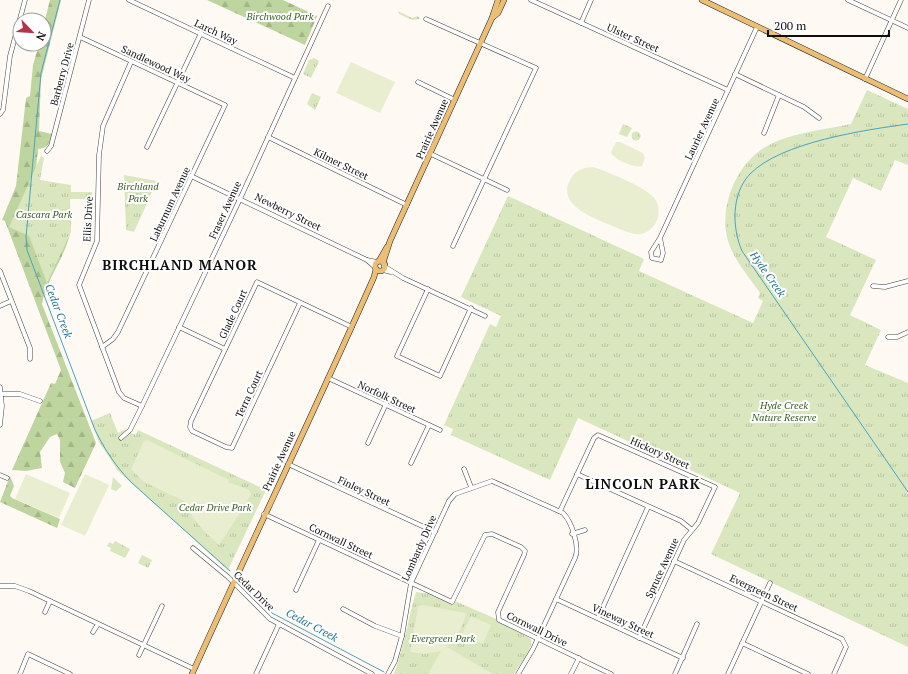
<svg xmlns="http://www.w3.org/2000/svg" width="908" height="674" viewBox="0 0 908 674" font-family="'PT Serif',serif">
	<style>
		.grass { fill: url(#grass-dots) }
		.forest { fill: url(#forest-firs) }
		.park { fill: url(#park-tufts) }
		.pitch { fill: #e8eecf }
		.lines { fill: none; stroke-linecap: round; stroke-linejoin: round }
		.stream { stroke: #49a3c1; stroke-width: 1 }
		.minor-casing { stroke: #424242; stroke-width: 5 }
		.major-casing { stroke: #202020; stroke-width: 6 }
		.minor { stroke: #fff; stroke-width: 4 }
		.major { stroke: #ecbd75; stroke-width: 5 }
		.labels { text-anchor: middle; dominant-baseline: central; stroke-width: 4; stroke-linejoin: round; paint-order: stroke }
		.park-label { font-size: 10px; font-style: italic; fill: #3a6125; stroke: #fff }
		.street-label { font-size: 10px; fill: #0f0f0f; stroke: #fff }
		.water-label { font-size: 11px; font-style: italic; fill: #237596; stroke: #fff }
		.district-label { font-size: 14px; font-weight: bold; letter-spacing: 1px; fill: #0f0f0f; stroke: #fff }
	</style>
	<defs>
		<pattern id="grass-dots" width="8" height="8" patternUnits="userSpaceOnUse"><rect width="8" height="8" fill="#d9e6be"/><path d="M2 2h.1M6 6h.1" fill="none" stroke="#b9c4a2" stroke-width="1.8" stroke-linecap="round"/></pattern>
		<pattern id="forest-firs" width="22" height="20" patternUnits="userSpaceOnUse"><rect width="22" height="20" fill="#bfd59f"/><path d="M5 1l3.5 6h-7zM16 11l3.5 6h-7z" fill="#a3b688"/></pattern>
		<pattern id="park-tufts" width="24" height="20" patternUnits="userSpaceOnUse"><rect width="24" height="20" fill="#d9e6be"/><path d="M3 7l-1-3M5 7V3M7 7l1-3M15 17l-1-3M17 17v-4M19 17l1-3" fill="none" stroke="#b9c4a2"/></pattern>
	</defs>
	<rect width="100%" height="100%" fill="#fefaf3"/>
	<polygon class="grass" points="398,11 412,18 418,16 420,19 412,20 399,14"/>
	<g class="forest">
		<path d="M 50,0 L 61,0 L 41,79 L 39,131 L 52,134 C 49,144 48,148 38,149 L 33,200 L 71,221 C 72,250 47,275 42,304 L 96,443 L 75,488 L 63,482 L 65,473 L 60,462 L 60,440 L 57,434 L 50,437 L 40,452 L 42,468 L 26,471 L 12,470 L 51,383 L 55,384 L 61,370 L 5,221 L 2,220 L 16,186 L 26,98 L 30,96 L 33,65 L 39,44 L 44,44 L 44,24 Z"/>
		<polygon points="207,0 283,0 317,16 305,45"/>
		<polygon points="10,476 14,486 10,496 12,498 60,519 57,528 0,502"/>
	</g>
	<g class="park">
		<polygon points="314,58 319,61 311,78 303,74 309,60"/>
		<path d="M 867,90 L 908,109 L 908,165 L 895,160 L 881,191 L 853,178 L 826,237 L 876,260 L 850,315 L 881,330 L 865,365 L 908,383 L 908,647 L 711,554 L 740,493 L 578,418 L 550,480 L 451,435 L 453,429 L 444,425 L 490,324 L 496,327 L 501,316 L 461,297 L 508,196 L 644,259 L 639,271 L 753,323 L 763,301 L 758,298 L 760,293 C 749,277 734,260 728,241 C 718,207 737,161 769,145 C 794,132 824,130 851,124 Z"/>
		<polygon points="312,93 321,97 315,110 307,104"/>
		<polygon points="623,124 632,128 627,137 619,134"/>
		<circle cx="636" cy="136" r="4.5"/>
		<polygon points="41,156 44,158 40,180 71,185 71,192 92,192 91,199 70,199 71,232 47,283 29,236 9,227"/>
		<polygon points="124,175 157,181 134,232 126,230"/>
		<polygon points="110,413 118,433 124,430 136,435 138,430 266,490 228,570 118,471 99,442 91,421"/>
		<polygon points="113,477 122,486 116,491 111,489"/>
		<polygon points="115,541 130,549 125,558 110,551 111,548 107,546 109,542 113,544"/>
		<polygon points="142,555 152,560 148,568 138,563"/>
		<path d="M 416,592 L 430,594 L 452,602 L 455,601 L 494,618 L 531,639 C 533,650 519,665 514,674 L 394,674 C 404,647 408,619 416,592 Z"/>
	</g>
	<g class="pitch">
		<polygon points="351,62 395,82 380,113 336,93"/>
		<path d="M 616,142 L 620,142 L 643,153 L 645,158 L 642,166 C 635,169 613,159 611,152 Z"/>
		<path d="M 593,167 C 606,171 648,188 655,199 C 664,212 656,232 640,234 C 634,235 628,232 622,230 C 603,221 551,207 572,177 C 576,170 585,167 593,167 Z"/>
		<path d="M 147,440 L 229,480 L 228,482 L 249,490 L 251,494 L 242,510 L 219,545 C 205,532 192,521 186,502 L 144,482 L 131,469 L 144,441 Z"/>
		<polygon points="26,474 70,493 59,518 15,499"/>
		<polygon points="85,474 109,485 85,536 61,525"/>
		<path d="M 422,605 L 466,613 C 463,628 457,636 447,647 L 493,674 L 428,674 L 441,651 L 424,654 L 410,652 L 418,607 Z"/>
		<polygon points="471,616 491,625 483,644 462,634"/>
	</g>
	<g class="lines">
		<g class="stream">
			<path d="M 60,0 L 41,73 L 26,237 L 27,250 L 95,430 C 105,450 116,467 132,483 L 230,571"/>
			<path d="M 908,124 C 865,130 781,142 750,174 C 731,194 732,228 742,251 L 908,492"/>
			<polyline points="240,582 272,613 384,672"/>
		</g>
		<defs>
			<g id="minor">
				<polyline points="129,0 295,78"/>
				<polyline points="531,0 728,90"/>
				<polyline points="848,0 908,28"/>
				<polyline points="426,19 536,68 453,246"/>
				<polyline points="581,23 591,0"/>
				<polyline points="80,37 225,105 118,332 113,339 102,347"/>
				<polyline points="131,62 103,126 99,155 97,241 79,285 119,392 124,398 142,406"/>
				<polyline points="735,74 804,107 819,118"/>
				<polyline points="865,79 901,0"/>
				<polyline points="418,82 455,100"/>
				<polyline points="0,114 3,110 10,56 25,0"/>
				<polyline points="764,133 779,95"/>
				<polyline points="268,137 407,205"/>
				<polyline points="147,147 201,33"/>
				<polyline points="47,151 51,146 89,0"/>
				<polyline points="431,154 507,190"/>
				<polyline points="191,176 367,260 375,267"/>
				<polyline points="660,238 663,253 661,260 652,258 651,252 660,238 757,27"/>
				<polyline points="367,260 377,262"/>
				<polyline points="384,266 403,278 485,316"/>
				<polyline points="383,270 391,272"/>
				<polyline points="0,271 30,348 30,359"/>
				<polyline points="873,286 885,287 908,281"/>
				<polyline points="428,289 397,356 440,376 471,308"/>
				<polyline points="300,303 232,448 226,447 192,431 190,427 191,421 257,282 352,327"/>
				<polyline points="0,306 11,301"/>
				<polyline points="179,327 225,349"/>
				<polyline points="888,337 897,337 908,332"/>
				<polyline points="328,378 440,430"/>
				<polyline points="0,387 2,406 0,425"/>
				<polyline points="1,394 20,394 40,401"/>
				<polyline points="121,438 130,430 142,406 240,199 328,6"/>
				<polyline points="368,443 386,404"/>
				<polyline points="411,463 429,425"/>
				<polyline points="288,464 435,532"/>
				<polyline points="464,469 471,487"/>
				<polyline points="577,474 681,521 692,530"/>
				<polyline points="0,475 7,478"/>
				<polyline points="560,511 594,438 598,435 715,487 698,523 684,540 639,638"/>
				<polyline points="264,514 452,602 485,535 492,534 521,547 525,551 524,555 498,612 499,620 611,674"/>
				<polyline points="572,534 585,530"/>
				<polyline points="193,548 228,577 270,619 372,674"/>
				<polyline points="674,561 842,639 846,647 834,674"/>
				<polyline points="0,586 15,586 29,591 194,669"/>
				<polyline points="296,590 319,540"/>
				<polyline points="556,599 683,658"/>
				<polyline points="343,609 375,626 402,636"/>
				<polyline points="45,612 50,601"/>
				<polyline points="598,618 648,507"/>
				<polyline points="93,632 98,624"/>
				<polyline points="742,643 808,674"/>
				<polyline points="139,655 162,606"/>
				<polyline points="20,674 28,654 70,674"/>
				<polyline points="256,674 279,624"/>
				<path d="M 388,674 L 395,661 L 402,636 L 411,583 L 449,501 L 455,494 L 492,481 L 563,513 C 572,522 580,547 575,558 L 533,649 L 518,674"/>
				<polyline points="571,674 579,658"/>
				<polyline points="675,674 697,624"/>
				<polyline points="728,674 770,583"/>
			</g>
			<g id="major">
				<polyline points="702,0 908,99"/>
				<polyline points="492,18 498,13 504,0"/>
				<polyline points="379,261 387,247"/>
				<circle cx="380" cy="266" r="5"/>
				<polyline points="383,263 390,241 492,18 498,0"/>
				<path d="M 192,674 C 252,541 315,410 374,277 L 376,269"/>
			</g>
		</defs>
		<use href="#minor" class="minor-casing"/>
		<use href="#major" class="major-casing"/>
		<use href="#minor" class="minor"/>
		<use href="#major" class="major"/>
	</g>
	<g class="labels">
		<g class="park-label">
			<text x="280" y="16">Birchwood Park</text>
			<text x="138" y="186">Birchland<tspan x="138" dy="12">Park</tspan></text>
			<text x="44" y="214">Cascara Park</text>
			<text x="784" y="405">Hyde Creek<tspan x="784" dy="12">Nature Reserve</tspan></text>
			<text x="215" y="507">Cedar Drive Park</text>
			<text x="443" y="638">Evergreen Park</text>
		</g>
		<g class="street-label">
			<text transform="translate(216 32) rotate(25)">Larch Way</text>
			<text transform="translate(633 38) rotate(24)">Ulster Street</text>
			<text transform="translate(156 64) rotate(25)">Sandlewood Way</text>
			<text transform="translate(62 74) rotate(-75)">Barberry Drive</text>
			<text transform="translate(432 129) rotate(-66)">Prairie Avenue</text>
			<text transform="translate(702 129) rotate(-65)">Laurier Avenue</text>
			<text transform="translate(341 164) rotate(26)">Kilmer Street</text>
			<text transform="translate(170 204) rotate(-65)">Laburnum Avenue</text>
			<text transform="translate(225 210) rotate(-65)">Fraser Avenue</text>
			<text transform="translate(288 212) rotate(26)">Newberry Street</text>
			<text transform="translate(88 219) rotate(-87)">Ellis Drive</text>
			<text transform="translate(233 314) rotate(-65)">Glade Court</text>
			<text transform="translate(249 394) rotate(-65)">Terra Court</text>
			<text transform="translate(387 397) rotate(25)">Norfolk Street</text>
			<text transform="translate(660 453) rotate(24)">Hickory Street</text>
			<text transform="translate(279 461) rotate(-65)">Prairie Avenue</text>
			<text transform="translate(364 491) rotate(25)">Finley Street</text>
			<text transform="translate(341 541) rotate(25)">Cornwall Street</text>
			<text transform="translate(419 548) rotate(-66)">Lombardy Drive</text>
			<text transform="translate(662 568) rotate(-65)">Spruce Avenue</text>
			<text transform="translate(254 591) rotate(44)">Cedar Drive</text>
			<text transform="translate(764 593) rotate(25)">Evergreen Street</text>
			<text transform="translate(623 621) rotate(25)">Vineway Street</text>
			<text transform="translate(537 629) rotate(26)">Cornwall Drive</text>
		</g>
		<g class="water-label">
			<text transform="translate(768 274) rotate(55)">Hyde Creek</text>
			<text transform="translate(59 311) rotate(69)">Cedar Creek</text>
			<text transform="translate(312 625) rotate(28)">Cedar Creek</text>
		</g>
		<g class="district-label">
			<text x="180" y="264">BIRCHLAND MANOR</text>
			<text x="643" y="483">LINCOLN PARK</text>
		</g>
	</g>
	<g transform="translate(32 32) rotate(115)"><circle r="19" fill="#ffffff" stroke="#9f9f9f"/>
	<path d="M0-3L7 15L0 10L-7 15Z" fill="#b3334c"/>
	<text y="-6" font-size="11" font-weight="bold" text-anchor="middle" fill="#0f0f0f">N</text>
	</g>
	<path d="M768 30v6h121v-6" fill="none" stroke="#0f0f0f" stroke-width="2"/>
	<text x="774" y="30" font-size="12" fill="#0f0f0f" stroke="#ffffff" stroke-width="3" paint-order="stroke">200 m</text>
</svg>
